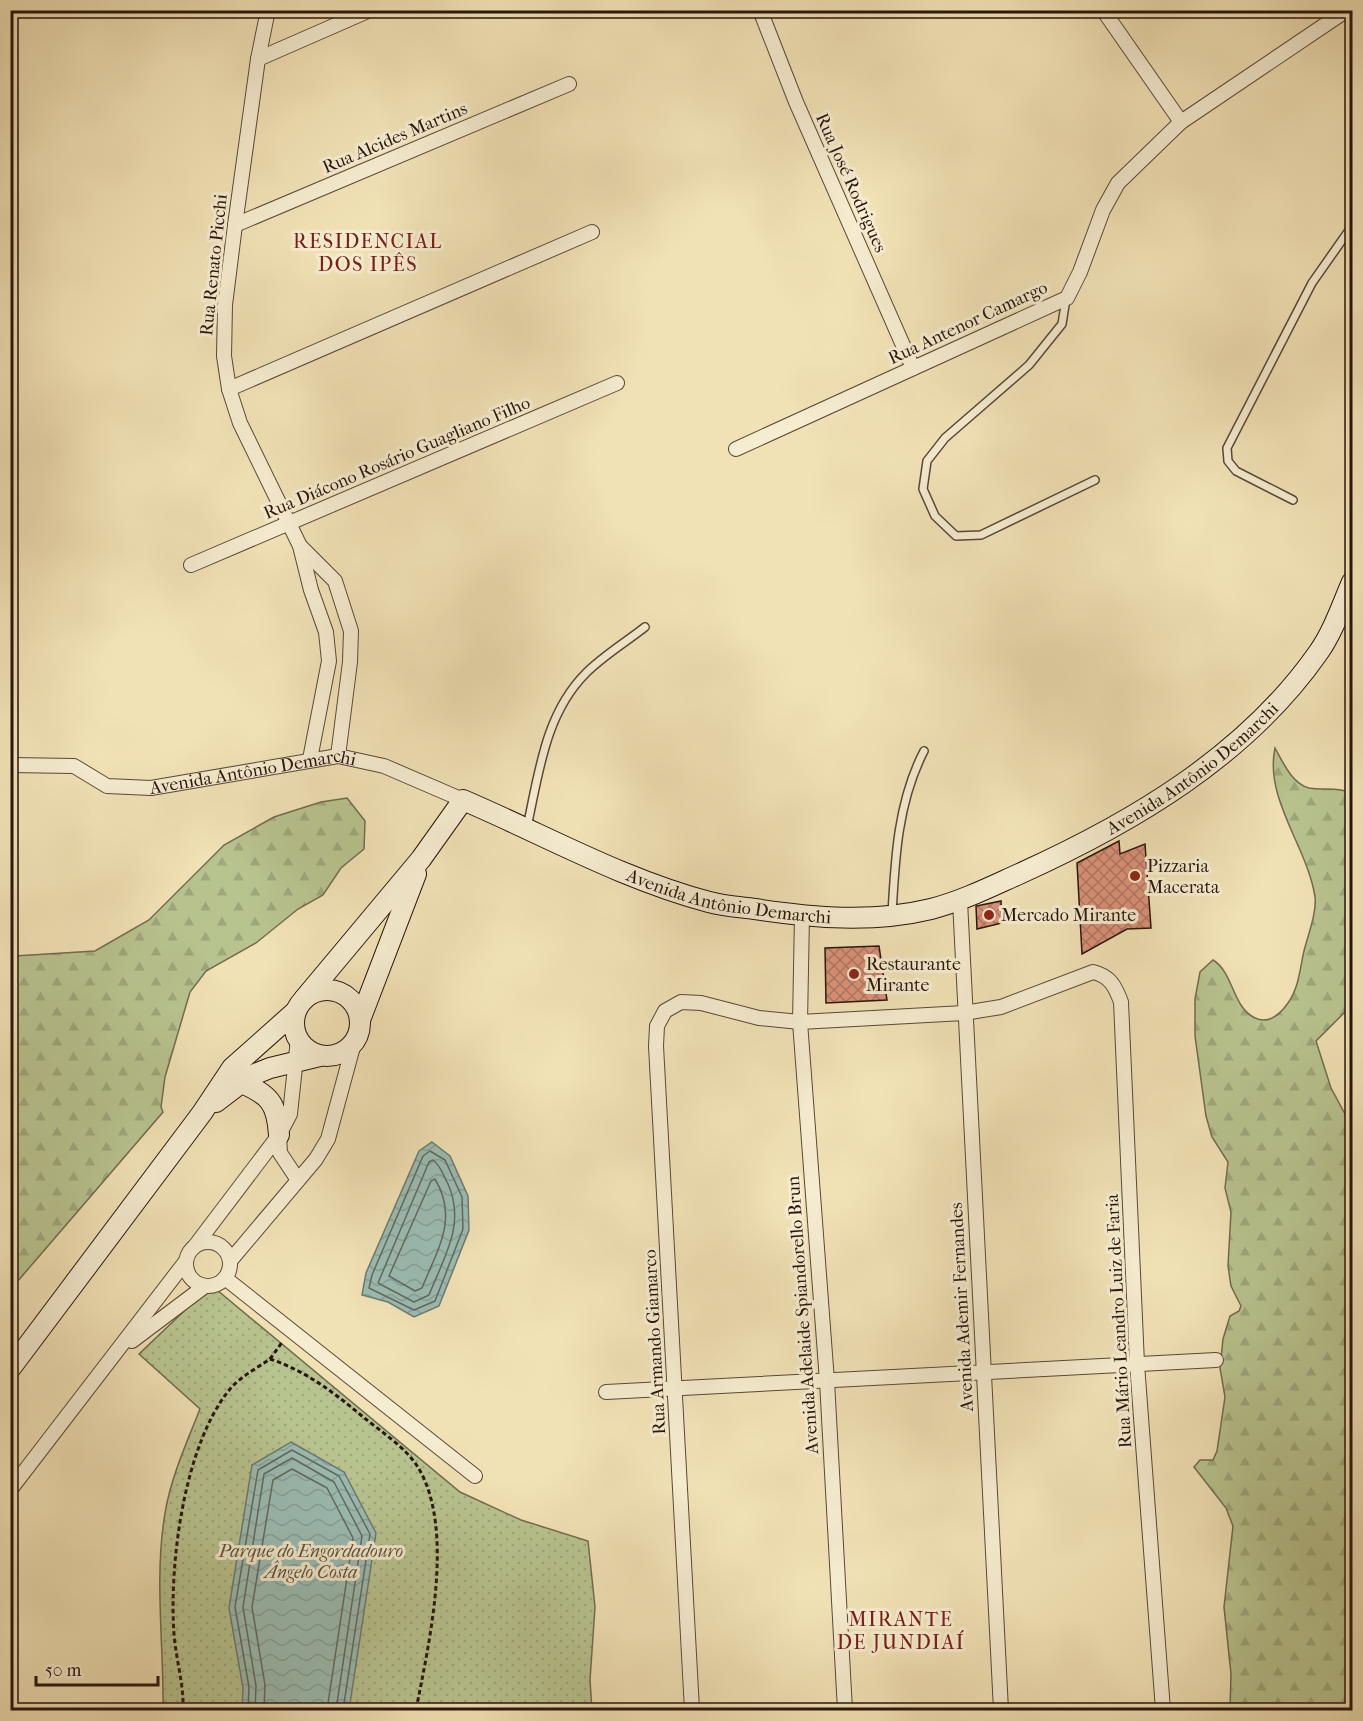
<svg xmlns="http://www.w3.org/2000/svg" width="1363" height="1721" viewBox="0 0 1363 1721" font-family="'IM FELL French Canon',serif">
	<style>
		.grass { fill: url(#grass-dots); stroke: #706c4e; stroke-width: 1.5 }
		.forest { fill: url(#forest-firs); stroke: #706c4e; stroke-width: 1.5 }
		.water { fill: url(#water-waves); stroke: #6d7a71; stroke-width: 1.5 }
		.lines { fill: none; stroke-linecap: round; stroke-linejoin: round }
		.shore { stroke: #626960; stroke-width: 1.5 }
		.building { fill: url(#building-cross-hatch); stroke: #28150c; stroke-width: 1.5 }
		.lane-casing { stroke: #5a4836; stroke-width: 10 }
		.street-casing { stroke: #5a4836; stroke-width: 16 }
		.secondary-casing { stroke: #28150c; stroke-width: 22 }
		.path { stroke: #28150c; stroke-width: 3; stroke-dasharray: 4.5 3; stroke-linecap: butt }
		.lane { stroke: #f6ecd0; stroke-width: 7 }
		.street { stroke: #f6ecd0; stroke-width: 14 }
		.secondary { stroke: #f6ecd0; stroke-width: 20 }
		.poi-dot { fill: #8f2418; stroke: #f6ecd0; stroke-width: 2 }
		.labels { text-anchor: middle; dominant-baseline: central; stroke-width: 6; stroke-linejoin: round; paint-order: stroke }
		.street-label { font-size: 18px; fill: #28150c; stroke: #f6ecd0 }
		.poi-label { font-size: 18px; fill: #28150c; stroke: #f6ecd0; text-anchor: start }
		.park-label { font-size: 18px; font-style: italic; fill: #5a523a; stroke: #f6ecd0 }
		.neighbourhood-label { font-size: 20px; letter-spacing: 1.5px; fill: #7a1f14; stroke: #f6ecd0 }
	</style>
	<defs>
		<pattern id="grass-dots" width="8" height="8" patternUnits="userSpaceOnUse" patternTransform="scale(1.5)"><rect width="8" height="8" fill="#b8c490"/><path d="M2 2h.1M6 6h.1" fill="none" stroke="#9ea87b" stroke-width="1.8" stroke-linecap="round"/></pattern>
		<pattern id="forest-firs" width="22" height="20" patternUnits="userSpaceOnUse" patternTransform="scale(1.5)"><rect width="22" height="20" fill="#b8c490"/><path d="M5 1l3.5 6h-7zM16 11l3.5 6h-7z" fill="#9ea87b"/></pattern>
		<pattern id="water-waves" width="16" height="10" patternUnits="userSpaceOnUse" patternTransform="scale(1.5)"><rect width="16" height="10" fill="#9bbdb4"/><path d="M0 5q4-4 8 0t8 0" fill="none" stroke="#86a29a"/></pattern>
		<pattern id="building-cross-hatch" width="8" height="8" patternUnits="userSpaceOnUse" patternTransform="scale(1.5)"><rect width="8" height="8" fill="#da927a"/><path d="M0 0l8 8M0 8l8-8" fill="none" stroke="#b17662"/></pattern>
	</defs>
	<rect width="100%" height="100%" fill="#f1e2b6"/>
	<filter id="stains"><feTurbulence type="fractalNoise" baseFrequency=".00333" numOctaves="4"/><feColorMatrix values="0 0 0 0 .2 0 0 0 0 .09 0 0 0 0 .02 0 0 0 .5 -.17"/></filter>
	<radialGradient id="worn" r=".72"><stop offset=".6" stop-color="#630" stop-opacity="0"/><stop offset="1" stop-color="#630" stop-opacity=".3"/></radialGradient>
	<path class="grass" d="M 217,1290 L 460,1492 L 521,1520 L 588,1541 L 595,1607 L 590,1680 L 592,1710 L 163,1710 C 164,1645 154,1579 165,1513 C 171,1477 187,1442 200,1409 L 139,1354 L 201,1295 Z"/>
	<g class="forest">
		<path d="M 1275,748 C 1283,762 1292,784 1309,788 C 1325,791 1334,786 1352,793 L 1352,1005 L 1316,1041 L 1331,1088 L 1352,1127 L 1352,1710 L 1230,1710 L 1231,1674 L 1224,1607 L 1233,1526 L 1226,1508 L 1194,1467 L 1200,1460 L 1213,1460 L 1217,1451 L 1225,1397 L 1220,1368 L 1223,1339 L 1230,1316 L 1239,1311 L 1241,1306 L 1231,1286 L 1228,1266 L 1231,1212 L 1225,1188 L 1228,1162 L 1212,1137 L 1206,1116 L 1195,1036 L 1195,999 L 1200,972 L 1213,960 C 1234,973 1232,1007 1255,1018 C 1270,1025 1281,1013 1288,1003 C 1299,988 1300,968 1304,951 C 1308,935 1317,912 1315,897 C 1308,848 1264,799 1275,748 Z"/>
		<polygon points="347,798 365,821 364,849 341,868 323,895 298,909 256,943 206,971 190,992 165,1077 161,1107 163,1112 11,1289 11,951 15,956 95,951 149,920 224,845 274,817 321,802"/>
	</g>
	<g class="water">
		<polygon points="432,1142 450,1156 468,1196 469,1230 439,1306 414,1317 388,1302 362,1295 366,1273 419,1151"/>
		<polygon points="291,1442 344,1472 376,1533 349,1710 242,1710 243,1688 229,1608 252,1465"/>
	</g>
	<g class="lines">
		<g class="shore">
			<polygon points="430,1151 445,1160 462,1197 463,1229 435,1301 414,1310 369,1288 372,1275 423,1156"/>
			<path d="M 433,1160 C 441,1166 443,1175 448,1184 C 466,1224 444,1257 429,1295 L 414,1302 L 378,1283 L 429,1162 Z"/>
			<path d="M 435,1179 C 459,1219 437,1250 422,1288 L 415,1291 L 389,1276 L 431,1181 Z"/>
			<polyline points="248,1710 249,1687 235,1607 258,1470 292,1450 339,1476 370,1534 343,1710"/>
			<polyline points="255,1710 256,1686 243,1607 264,1474 292,1458 334,1482 362,1536 336,1710"/>
			<polyline points="264,1710 265,1685 252,1607 273,1480 292,1469 327,1488 353,1538 327,1710"/>
		</g>
	</g>
	<g class="building">
		<polygon points="1119,841 1120,854 1145,844 1151,928 1127,929 1082,954 1077,863"/>
		<polygon points="1001,901 1002,923 977,929 976,906"/>
		<polygon points="879,946 887,1000 826,1003 825,948"/>
	</g>
	<g class="lines">
		<defs>
			<g id="lane">
				<polyline points="1066,299 1062,324 1029,365 945,438 927,461 923,489 935,516 956,536 981,535 1095,480"/>
				<polyline points="1293,500 1236,471 1228,461 1227,448 1312,283 1352,226"/>
				<path d="M 527,827 C 539,773 545,714 586,673 C 603,656 626,642 645,627"/>
				<path d="M 892,914 C 895,858 898,801 924,751"/>
			</g>
			<g id="street">
				<polyline points="268,10 258,59 235,225 225,305 224,356 229,389 240,423 300,546 311,590 326,632 329,661 310,759"/>
				<polyline points="760,10 796,102 913,368"/>
				<polyline points="1103,10 1181,122"/>
				<polyline points="258,59 370,10"/>
				<polyline points="235,225 569,84"/>
				<polyline points="229,389 592,232"/>
				<polyline points="736,449 1067,298 1080,272 1103,210 1118,183 1181,122 1347,10"/>
				<polyline points="301,547 335,581 351,631 350,662 338,756"/>
				<polyline points="191,565 617,383"/>
				<path id="s1" d="M 10,765 L 74,766 L 107,786 L 151,788 L 338,756 L 384,766 L 463,800"/>
				<polyline points="960,901 1001,1710"/>
				<polyline points="802,916 800,1022 827,1381 845,1710"/>
				<polyline points="279,1135 280,1153 298,1180"/>
				<circle cx="208" cy="1264" r="22"/>
				<polyline points="195,1246 279,1135 290,1114 298,1039"/>
				<polyline points="230,1261 316,1159 328,1139 354,1043"/>
				<polyline points="225,1278 475,1476"/>
				<polyline points="132,1341 205,1286"/>
				<polyline points="606,1392 1216,1360"/>
				<polyline points="10,1490 186,1261"/>
				<path d="M 692,1710 L 656,1046 L 657,1026 L 665,1011 L 681,1002 L 701,1003 L 759,1018 L 800,1022 L 964,1013 L 1001,1007 L 1093,972 C 1110,976 1115,986 1121,1002 L 1137,1364 L 1163,1710"/>
			</g>
			<g id="secondary">
				<circle cx="327" cy="1023" r="33"/>
				<path id="s2" d="M 304,999 L 421,859 L 463,800 C 545,835 622,879 709,902 C 723,906 740,907 755,909 C 814,918 873,923 931,909 C 962,901 990,887 1019,874 C 1132,823 1246,756 1318,653 C 1333,632 1342,605 1352,582"/>
				<polyline points="360,1020 416,874"/>
				<path d="M 240,1082 C 269,1095 277,1102 279,1135"/>
				<polyline points="216,1102 250,1076 270,1068 320,1056"/>
				<polyline points="10,1369 202,1113 232,1068 296,1011"/>
			</g>
		</defs>
		<use href="#lane" class="lane-casing"/>
		<use href="#street" class="street-casing"/>
		<use href="#secondary" class="secondary-casing"/>
		<g class="path">
			<polyline points="270,1359 283,1341"/>
			<path d="M 183,1710 C 184,1684 176,1660 174,1634 C 169,1563 184,1445 230,1389 C 240,1377 257,1368 270,1359 C 306,1371 333,1392 362,1416 C 380,1431 407,1448 419,1469 C 455,1531 429,1643 416,1710"/>
		</g>
		<use href="#lane" class="lane"/>
		<use href="#street" class="street"/>
		<use href="#secondary" class="secondary"/>
	</g>
	<g class="poi-dot">
		<circle cx="1135" cy="876" r="6"/>
		<circle cx="989" cy="915" r="6"/>
		<circle cx="854" cy="974" r="6"/>
	</g>
	<g class="labels">
		<g class="street-label">
			<text transform="translate(395 138) rotate(-23)">Rua Alcides Martins</text>
			<text transform="translate(851 183) rotate(66)">Rua José Rodrigues</text>
			<text transform="translate(214 265) rotate(-84)">Rua Renato Picchi</text>
			<text transform="translate(968 323) rotate(-25)">Rua Antenor Camargo</text>
			<text transform="translate(397 458) rotate(-23)">Rua Diácono Rosário Guagliano Filho</text>
			<text stroke="none"><textPath href="#s2" startOffset="1044">Avenida Antônio Demarchi</textPath></text>
			<text stroke="none"><textPath href="#s1" startOffset="250">Avenida Antônio Demarchi</textPath></text>
			<text stroke="none"><textPath href="#s2" startOffset="540">Avenida Antônio Demarchi</textPath></text>
			<text transform="translate(962 1307) rotate(-93)">Avenida Ademir Fernandes</text>
			<text transform="translate(803 1315) rotate(-94)">Avenida Adelaide Spiandorello Brun</text>
			<text transform="translate(1119 1321) rotate(-93)">Rua Mário Leandro Luiz de Faria</text>
			<text transform="translate(655 1342) rotate(-93)">Rua Armando Giamarco</text>
		</g>
		<g class="poi-label">
			<text x="1147" y="866">Pizzaria<tspan x="1147" dy="21">Macerata</tspan></text>
			<text x="1001" y="915">Mercado Mirante</text>
			<text x="866" y="964">Restaurante<tspan x="866" dy="21">Mirante</tspan></text>
		</g>
		<g class="park-label">
			<text x="311" y="1551">Parque do Engordadouro<tspan x="311" dy="21">Ângelo Costa</tspan></text>
		</g>
		<g class="neighbourhood-label">
			<text x="368" y="241">RESIDENCIAL<tspan x="368" dy="23">DOS IPÊS</tspan></text>
			<text x="901" y="1619">MIRANTE<tspan x="901" dy="23">DE JUNDIAÍ</tspan></text>
		</g>
	</g>
	<rect width="1363" height="1721" fill="none" stroke="#f1e2b6" stroke-width="36"/>
	<rect x="12" y="12" width="1339" height="1697" fill="none" stroke="#28150c" stroke-width="3"/>
	<rect x="18" y="18" width="1327" height="1685" fill="none" stroke="#28150c" stroke-width="1.5"/>
	<path d="M36 1676v9h122v-9" fill="none" stroke="#28150c" stroke-width="3"/>
	<text x="45" y="1676" font-size="18" fill="#28150c" stroke="#f6ecd0" stroke-width="4.5" paint-order="stroke">50 m</text>
	<rect width="100%" height="100%" filter="url(#stains)"/>
	<rect width="100%" height="100%" fill="url(#worn)"/>
</svg>
